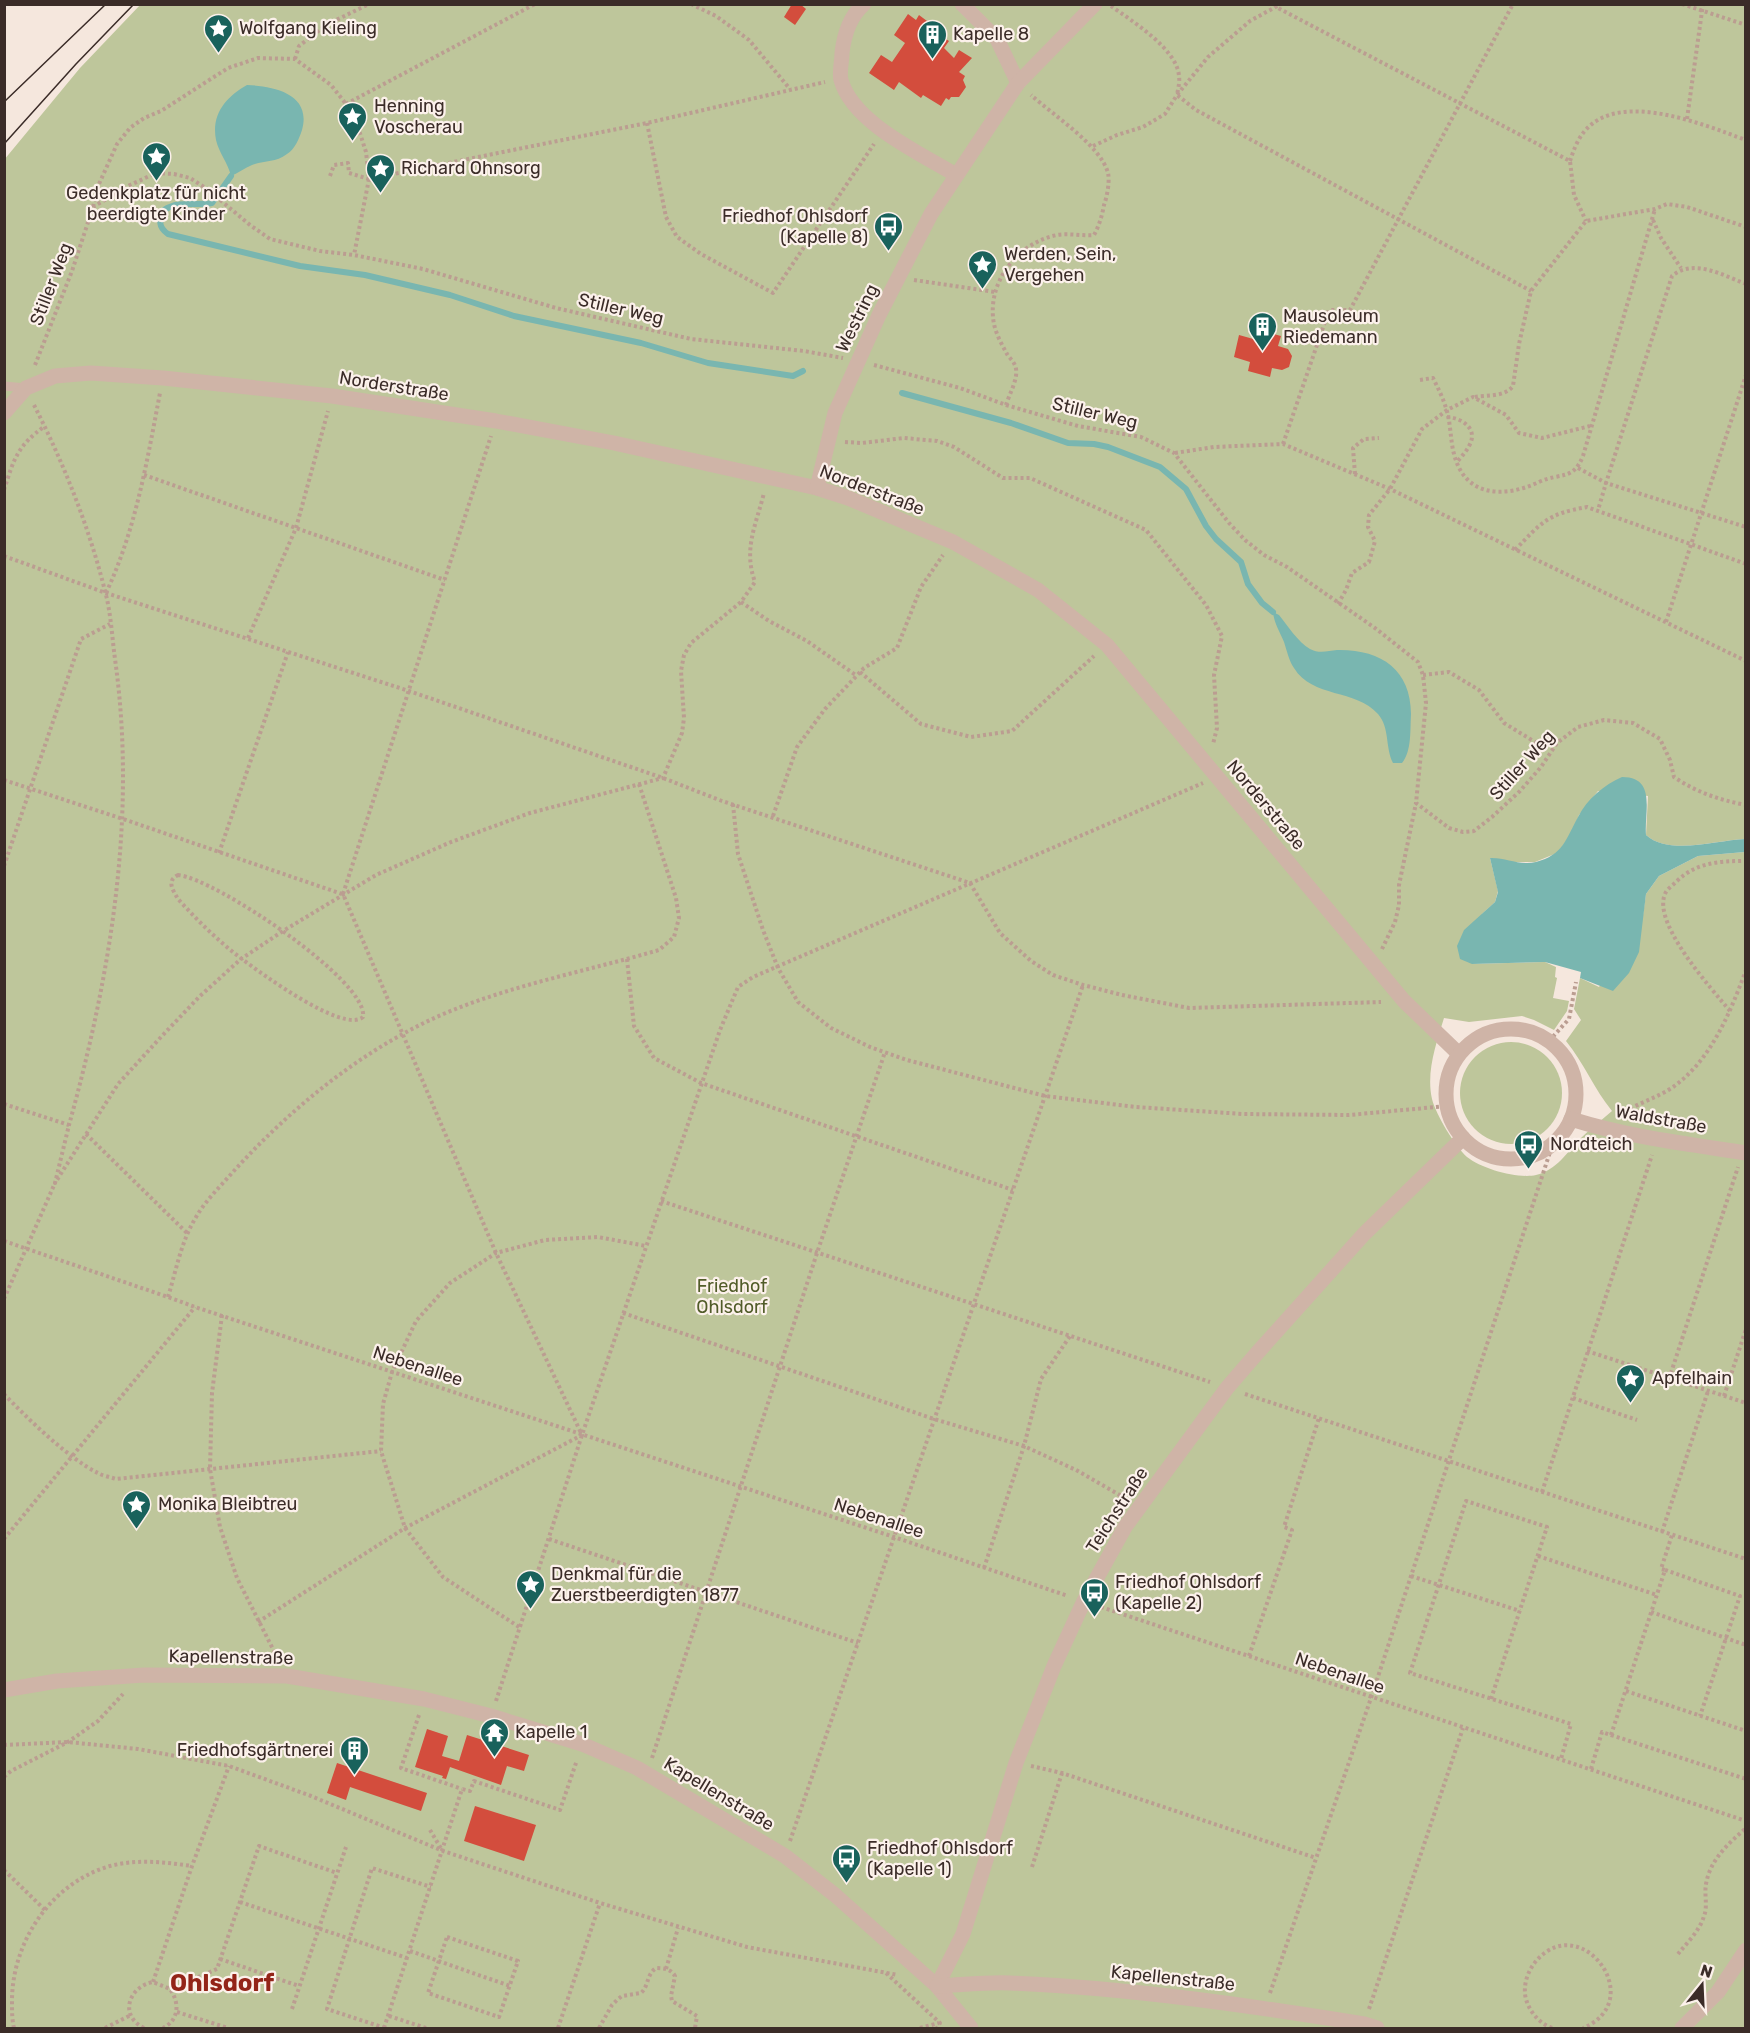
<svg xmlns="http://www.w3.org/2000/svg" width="1750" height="2033" viewBox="0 0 1750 2033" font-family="Rubik,sans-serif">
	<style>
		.green { fill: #bec69b }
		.water { fill: #79b6b0 }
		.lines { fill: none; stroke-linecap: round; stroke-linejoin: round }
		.stream { stroke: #79b6b0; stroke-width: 6 }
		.building { fill: #d34d3d }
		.path { stroke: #bb9d91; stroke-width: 4; stroke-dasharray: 3 3; stroke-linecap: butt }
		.service { stroke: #cfb4a7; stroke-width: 9 }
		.minor { stroke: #cfb4a7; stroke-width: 15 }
		.tram { stroke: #3b2c28; stroke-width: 1.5 }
		.labels { text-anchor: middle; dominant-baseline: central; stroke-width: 4.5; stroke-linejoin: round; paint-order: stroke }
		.poi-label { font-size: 18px; fill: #3b2c28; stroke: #fcf1eb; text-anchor: start }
		.street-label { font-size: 18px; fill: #3b2c28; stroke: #fcf1eb }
		.park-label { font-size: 18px; fill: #515c29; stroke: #fcf1eb }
		.district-label { font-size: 24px; font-weight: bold; fill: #932418; stroke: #fcf1eb }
	</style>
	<rect width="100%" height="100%" fill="#f5e7dd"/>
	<g class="green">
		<path d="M 141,4 L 1745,5 L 1745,839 C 1716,840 1669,856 1646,835 L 1648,796 L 1598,791 L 1579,815 L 1570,837 L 1557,853 L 1535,862 L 1513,862 L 1490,858 L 1498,891 L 1495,902 L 1482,914 L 1472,964 L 1545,962 L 1556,967 L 1555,977 L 1557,978 L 1553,998 L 1569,1001 L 1567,1011 L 1554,1030 L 1534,1020 L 1522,1016 L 1469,1022 L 1444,1018 C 1436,1044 1426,1072 1432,1099 C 1436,1115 1455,1146 1467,1157 C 1482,1169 1518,1179 1536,1175 C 1557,1170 1567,1152 1581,1138 C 1591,1128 1602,1120 1612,1111 C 1594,1089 1584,1063 1566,1041 L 1581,1020 L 1574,1009 L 1580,978 L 1599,987 L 1643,915 L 1646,894 L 1659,876 L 1698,856 L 1745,852 L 1745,2028 L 5,2028 L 4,160 L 80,68 Z"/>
		<circle cx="1511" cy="1093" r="51"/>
	</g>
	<g class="water">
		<path d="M 247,85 C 274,86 312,94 302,130 C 299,139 295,149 287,154 C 275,163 265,160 252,165 C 245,168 238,173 231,176 C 228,163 219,153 216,140 C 211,114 226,97 247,85 Z"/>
		<path d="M 1273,612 L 1279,615 C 1287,625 1298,642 1310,649 C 1319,654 1328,651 1337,650 C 1380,649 1411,669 1411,714 C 1410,729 1412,751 1402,763 L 1393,763 C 1385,747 1390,728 1378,714 C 1356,689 1312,698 1294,668 C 1289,661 1287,651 1284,642 C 1280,632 1274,623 1273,612 Z"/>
		<path d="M 1622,777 C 1657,777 1644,812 1646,835 C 1669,856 1717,840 1745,839 L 1745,852 L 1698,856 L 1659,876 L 1646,894 L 1639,952 L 1629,973 L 1613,991 L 1580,978 L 1581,972 L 1545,962 L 1472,964 L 1460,959 L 1457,946 L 1464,930 L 1495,902 L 1498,892 L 1490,858 C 1505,857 1520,866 1536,862 C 1563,855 1566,839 1578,817 C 1587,799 1604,785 1622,777 Z"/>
	</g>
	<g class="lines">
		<g class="stream">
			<path d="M 231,176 L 212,203 C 195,206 179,200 164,210 C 159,221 158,227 168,234 L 300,266 L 365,275 L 450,295 L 514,316 L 641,343 L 708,363 L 793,376 L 803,371"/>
			<polyline points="902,393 1011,423 1068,443 1094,444 1108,447 1160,467 1186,489 1206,526 1216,539 1241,562 1248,584 1262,603 1273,612"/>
		</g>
	</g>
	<g class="building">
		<polygon points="792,4 800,4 806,9 795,25 784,17"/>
		<polygon points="908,14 916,20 919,15 927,21 924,25 930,29 925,36 929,38 934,31 949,41 944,48 954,58 959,50 972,58 959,72 965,76 963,80 966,87 959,97 951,97 949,100 946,98 941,106 923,95 921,98 899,82 894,90 869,73 881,55 892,62 905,43 894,35"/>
		<polygon points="1259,330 1281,336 1278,346 1288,349 1292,356 1289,367 1282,370 1272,368 1270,377 1248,371 1250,362 1234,357 1239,335 1257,340"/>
		<polygon points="427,1729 448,1736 442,1756 459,1761 467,1735 529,1755 524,1771 507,1766 501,1785 450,1767 446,1779 442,1778 443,1776 415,1767"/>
		<polygon points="337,1763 427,1793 421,1811 350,1787 346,1800 327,1793"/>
		<polygon points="475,1806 536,1825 524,1861 464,1841"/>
	</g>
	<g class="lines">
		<g class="path">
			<polyline points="691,4 716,16 749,40 790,89"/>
			<polyline points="1275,4 1276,7 1570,161 1574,195 1586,221"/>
			<polyline points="1682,4 1746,25"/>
			<path d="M 1111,6 C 1132,21 1177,49 1179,76 C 1180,82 1178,89 1177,95 L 1196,110 L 1531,291"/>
			<polyline points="295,59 299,46 326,25 369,4"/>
			<polyline points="346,104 535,4"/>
			<polyline points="1687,119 1703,4"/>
			<polyline points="647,123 666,217 677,237 701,254 773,293 874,144"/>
			<polyline points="1093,146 1117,135 1143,127 1165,114 1177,95 1208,57 1250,21 1281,4"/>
			<path d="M 1570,161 C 1572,155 1574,149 1577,143 C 1606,83 1701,124 1746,140"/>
			<polyline points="330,176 334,165 348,163 349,173 369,179 647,123 825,82"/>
			<polyline points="93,207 99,184 117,144 130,128 144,118 161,111 228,68 258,58 295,59 331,85 346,104 357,124 366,152 369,179 354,255"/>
			<polyline points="1653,220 1661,238 1681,268"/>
			<polyline points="914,280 995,292"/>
			<path d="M 1746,284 C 1722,275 1694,258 1672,276 L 1606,483 L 1746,527"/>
			<polyline points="35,365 72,271 93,207 130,185 156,173 174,174 190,178 207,189 250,225 270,239 320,251 354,255 423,269 556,308 691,339 804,351 843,358"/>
			<path d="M 874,365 L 960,388 L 1006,405 L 1078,426 L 1141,437 L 1174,453 L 1229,523 L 1245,540 L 1264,555 L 1287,567 L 1375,628 L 1418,662 L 1423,675 L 1426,703 L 1416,803 L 1449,828 L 1463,832 L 1474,831 L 1492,817 L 1520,791 L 1541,767 L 1557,743 L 1578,727 L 1604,720 L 1633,723 L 1660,739 L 1670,760 L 1674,777 C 1696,792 1719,800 1746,805"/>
			<path d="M 1420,380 L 1433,378 C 1438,388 1443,398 1446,408 C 1451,423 1450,439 1454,454 C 1465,498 1505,498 1539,482 C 1561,472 1573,481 1583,456 L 1655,209"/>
			<path d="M 1475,397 C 1487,395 1505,397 1513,386 L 1519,344 L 1531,291 L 1586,221 L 1655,209 L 1667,204 L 1687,207 L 1746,227"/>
			<path d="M 34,405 C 64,464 89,527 105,591 C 111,613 112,637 115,659 C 137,816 111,973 69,1125"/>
			<path d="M 1006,405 C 1009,395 1018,379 1016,369 C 1015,362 1010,359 1007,354 C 1002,345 996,334 994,324 C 986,283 1017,243 1057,235 C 1069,233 1081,236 1094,235 C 1099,226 1102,216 1104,205 C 1107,197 1110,181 1108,173 C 1101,146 1053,115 1031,95"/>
			<path d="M 1447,417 C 1462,418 1479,429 1469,446 C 1466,452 1461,457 1457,462"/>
			<polyline points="845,442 862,443 904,438 937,441 954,447 1003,478 1030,478 1146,530 1206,605 1222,636 1214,675 1217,728 1213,744"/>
			<polyline points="1283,444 1329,310 1350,310 1513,4"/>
			<polyline points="1175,453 1214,447 1283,444 1390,489 1746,661"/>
			<polyline points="1578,468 1606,483 1598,510"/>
			<polyline points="1355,474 1353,448 1364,439 1379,438"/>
			<polyline points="144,475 445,580"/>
			<path d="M 4,490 C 14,459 17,446 45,426"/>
			<path d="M 1515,550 C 1542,522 1547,514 1587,507 L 1746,564"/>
			<polyline points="4,556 106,593 409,691 663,778 722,801 970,883 1000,933 1031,961 1053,975 1083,985 1122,995 1189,1008 1381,1002"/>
			<path d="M 106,593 C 136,529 147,461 160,393"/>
			<polyline points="741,602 769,621 807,641 857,676"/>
			<polyline points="1338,604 1346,590 1352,573 1369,562 1375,541 1368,527 1369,515 1390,489 1422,429 1447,410 1473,397 1506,415 1519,433 1542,438 1590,426"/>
			<polyline points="1666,622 1746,375"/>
			<polyline points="248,638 296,528 328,411"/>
			<polyline points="860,672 921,724 971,737 1012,731 1094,656"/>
			<polyline points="1423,675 1449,672 1479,690 1504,723 1535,742 1557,743"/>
			<polyline points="4,780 123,819 342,894"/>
			<polyline points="733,804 738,854 763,930 778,968 798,1002 831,1028 870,1047 907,1060 1045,1096 1136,1107 1243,1114 1349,1115 1447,1106"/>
			<polyline points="773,816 797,747 825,709 864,668 897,648 921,587 943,555"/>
			<polyline points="219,853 288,652"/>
			<polyline points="4,866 81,639 110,624"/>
			<path d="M 178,875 C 214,878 369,981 363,1017 C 343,1034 261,973 242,959 C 219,942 197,920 178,899 C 173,890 166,881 178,875 Z"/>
			<polyline points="1382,949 1395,922 1399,905 1399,885 1416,803"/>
			<polyline points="627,959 634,1026 654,1058 701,1083 1013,1190"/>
			<path d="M 1730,1011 C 1712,989 1652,924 1665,894 C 1667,889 1673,885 1677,881 C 1697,862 1720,861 1746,861"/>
			<polyline points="1549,1041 1569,1019 1576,982"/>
			<path d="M 4,1104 L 69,1125 L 55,1183 L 118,1084 L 161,1037 L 200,996 L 241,959 L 283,931 L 376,875 L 451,842 L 530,813 L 663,778 L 682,733 L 684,718 L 681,671 L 684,655 L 691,643 L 741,602 L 755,582 C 743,549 756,525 764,493"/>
			<path d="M 1620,1115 C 1635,1104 1654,1099 1670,1089 C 1710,1063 1730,1013 1746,970"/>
			<polyline points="86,1134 187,1233"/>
			<polyline points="661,1201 1210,1382"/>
			<polyline points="4,1241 168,1297 195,1307 894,1537 1068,1596"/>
			<path d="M 168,1297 C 176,1271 181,1242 195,1219 C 204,1202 219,1188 232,1173 C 291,1108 360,1051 441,1015 C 511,985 587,971 659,950 L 674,937 L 679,918 L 676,898 L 639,784"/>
			<polyline points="4,1299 55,1183"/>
			<polyline points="623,1313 934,1419 1024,1446 1076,1470 1125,1498"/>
			<polyline points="222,1315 212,1393 210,1469 220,1527 237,1578 278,1659"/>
			<polyline points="1587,1351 1746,1403"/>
			<polyline points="1669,1379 1738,1167"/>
			<path d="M 4,1394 C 26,1417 69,1459 98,1473 C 103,1476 110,1477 116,1479 L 381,1451"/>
			<polyline points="1245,1394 1746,1559"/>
			<polyline points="1724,1396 1746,1329"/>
			<polyline points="1573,1398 1637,1420"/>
			<polyline points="1542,1492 1652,1155"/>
			<polyline points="1662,1532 1708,1391"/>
			<polyline points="4,1539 195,1307"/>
			<polyline points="549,1539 858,1643"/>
			<polyline points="1538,1556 1657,1595"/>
			<polyline points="984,1568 1024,1446 1041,1379 1070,1336"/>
			<polyline points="1665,1570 1740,1596 1700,1716"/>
			<polyline points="1411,1576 1520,1611"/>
			<polyline points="1101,1607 1746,1821"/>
			<polyline points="1651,1612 1746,1645"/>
			<polyline points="258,1622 405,1528 582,1435 496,1253 343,894 491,436"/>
			<polyline points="519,1627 443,1577 405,1528 381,1451 383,1404 392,1372 416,1321 450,1283 496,1253 545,1240 598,1237 646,1246"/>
			<polyline points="1249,1656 1292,1530 1284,1527 1319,1418"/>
			<polyline points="1626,1691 1746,1731"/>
			<polyline points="1491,1699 1547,1527 1466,1501 1410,1673 1571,1724 1561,1759"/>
			<polyline points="496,1701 582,1435 720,1030 738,987 753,977 1203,783"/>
			<polyline points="419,1715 401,1768 462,1789"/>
			<polyline points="1611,1735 1746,1779"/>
			<polyline points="4,1745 68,1742 138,1749 229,1766 311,1796 443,1851 600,1903 747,1947 898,1975"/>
			<polyline points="652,1758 817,1253 885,1052"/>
			<polyline points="1031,1766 1062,1773 1316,1858"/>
			<polyline points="1591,1769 1602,1732 1611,1735 1665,1570 1661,1569 1672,1535"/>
			<polyline points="4,1777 11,1771 68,1742 98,1721 123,1694"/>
			<polyline points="430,1830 442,1850"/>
			<polyline points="790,1841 1083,985"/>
			<polyline points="1032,1867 1062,1773"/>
			<polyline points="4,1870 45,1910"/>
			<polyline points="240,1902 407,1958"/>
			<polygon points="447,1937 518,1961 499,2017 428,1993"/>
			<polyline points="410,1951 510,1986"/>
			<path d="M 1678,1954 C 1687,1943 1700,1930 1704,1916 C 1708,1906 1704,1894 1706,1884 C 1710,1860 1728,1844 1746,1828"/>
			<polyline points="220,1959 299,1986"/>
			<polyline points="666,1969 678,1928"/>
			<polyline points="886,1973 940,2023 937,2028"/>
			<polyline points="153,1982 192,1866 229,1766"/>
			<polyline points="170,1989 217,1969 259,1846 337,1873"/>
			<polyline points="1270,1993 1371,1698 1553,1143"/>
			<polyline points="292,2009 346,1847"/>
			<polyline points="1369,2009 1463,1728"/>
			<polyline points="177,2012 228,2028"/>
			<polyline points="389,2016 426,2028"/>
			<path d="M 14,2028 C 12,2020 12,2011 12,2001 C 12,1942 51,1883 110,1866 C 137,1859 164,1862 192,1866"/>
			<polyline points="105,2028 131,2015"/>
			<path d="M 144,2028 C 119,2016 128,1987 153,1982 L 170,1989 C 180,2003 179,2020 163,2028"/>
			<polyline points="384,2028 462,1789 470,1791 474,1781 560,1810 577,1760"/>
			<polyline points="385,2028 327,2009 372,1868 431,1887"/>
			<polyline points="558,2028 600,1903"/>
			<path d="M 599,2028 L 612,2005 L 617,2000 L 622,1996 L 641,1993 C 649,1986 646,1975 656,1968 C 664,1968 671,1969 675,1976 L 671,1996 L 672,2001 L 697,2016 L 695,2028"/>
			<polyline points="920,2028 939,2023"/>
			<path d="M 1552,2028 C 1538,2023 1527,2009 1525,1994 C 1524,1981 1529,1969 1537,1960 C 1582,1910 1649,2001 1583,2028"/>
		</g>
		<polyline class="service" points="4,386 26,388"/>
		<g class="minor">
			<path d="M 864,4 C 850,16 844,35 842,53 C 842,61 839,73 841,80 C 853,123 920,153 956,175"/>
			<polyline points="962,4 997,39 1018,83"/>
			<polyline points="4,413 26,388 55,376 91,373 163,378 332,396 496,421 614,443 817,488 848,498 953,542 1038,590 1107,645 1404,1001 1459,1054"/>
			<polyline points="817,488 835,413 879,315 931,214 1018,83 1095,4"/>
			<circle cx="1511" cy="1094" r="65"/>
			<path d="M 1571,1119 C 1628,1137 1687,1144 1746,1153"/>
			<polyline points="4,1690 57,1681 144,1675 287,1676 424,1699 491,1716 582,1744 637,1768 785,1856 835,1895 937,1986 971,2028"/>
			<polyline points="937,1986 963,1934 1016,1763 1054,1666 1084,1601 1125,1527 1227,1388 1258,1352 1364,1234 1463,1138"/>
			<path d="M 937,1986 C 961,1985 986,1982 1010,1983 C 1129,1988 1247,2005 1364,2024 L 1377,2028"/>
			<polyline points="1682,2028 1718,1992 1746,1950"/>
		</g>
		<g class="tram">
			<polyline points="4,102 106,4"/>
			<polyline points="4,144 76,64 134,4"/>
		</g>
	</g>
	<defs>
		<symbol id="sight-pin" viewBox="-11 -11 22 30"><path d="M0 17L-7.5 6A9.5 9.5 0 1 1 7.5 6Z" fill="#19625c" stroke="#fcf1eb"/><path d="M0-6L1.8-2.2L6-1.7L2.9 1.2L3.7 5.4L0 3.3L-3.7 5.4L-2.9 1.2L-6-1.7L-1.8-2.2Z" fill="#fff"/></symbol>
		<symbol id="building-pin" viewBox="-11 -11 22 30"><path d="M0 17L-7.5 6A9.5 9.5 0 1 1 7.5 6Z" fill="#19625c" stroke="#fcf1eb"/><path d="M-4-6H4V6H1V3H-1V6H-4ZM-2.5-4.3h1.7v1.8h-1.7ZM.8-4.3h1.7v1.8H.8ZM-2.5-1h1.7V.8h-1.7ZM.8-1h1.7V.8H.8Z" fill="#fff"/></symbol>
		<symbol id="bus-pin" viewBox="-11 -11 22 30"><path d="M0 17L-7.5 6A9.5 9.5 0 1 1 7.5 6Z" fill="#19625c" stroke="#fcf1eb"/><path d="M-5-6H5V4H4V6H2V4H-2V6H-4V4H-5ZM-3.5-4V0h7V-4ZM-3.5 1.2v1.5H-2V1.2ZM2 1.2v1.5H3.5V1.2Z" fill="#fff"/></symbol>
		<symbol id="temple-pin" viewBox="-11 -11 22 30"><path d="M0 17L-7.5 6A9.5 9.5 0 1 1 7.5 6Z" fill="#19625c" stroke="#fcf1eb"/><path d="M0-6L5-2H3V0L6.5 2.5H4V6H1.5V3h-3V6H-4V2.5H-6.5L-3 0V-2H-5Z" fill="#fff"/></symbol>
	</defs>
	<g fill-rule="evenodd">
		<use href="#sight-pin" x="202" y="12" width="33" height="45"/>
		<use href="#building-pin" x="916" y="18" width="33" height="45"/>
		<use href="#sight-pin" x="336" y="100" width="33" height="45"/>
		<use href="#sight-pin" x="140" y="140" width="33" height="45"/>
		<use href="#sight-pin" x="364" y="152" width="33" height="45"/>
		<use href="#bus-pin" x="872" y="210" width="33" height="45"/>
		<use href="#sight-pin" x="966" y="248" width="33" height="45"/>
		<use href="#building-pin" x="1246" y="310" width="33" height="45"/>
		<use href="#bus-pin" x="1512" y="1128" width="33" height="45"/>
		<use href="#sight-pin" x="1614" y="1362" width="33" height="45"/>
		<use href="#sight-pin" x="120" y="1488" width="33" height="45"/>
		<use href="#sight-pin" x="514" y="1568" width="33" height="45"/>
		<use href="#bus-pin" x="1078" y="1576" width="33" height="45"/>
		<use href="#temple-pin" x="478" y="1716" width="33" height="45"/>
		<use href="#building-pin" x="338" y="1734" width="33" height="45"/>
		<use href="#bus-pin" x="830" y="1842" width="33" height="45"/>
	</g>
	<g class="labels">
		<g class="poi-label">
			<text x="239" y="28">Wolfgang Kieling</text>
			<text x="953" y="34">Kapelle 8</text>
			<text x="374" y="106">Henning<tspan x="374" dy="21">Voscherau</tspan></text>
			<text x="401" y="168">Richard Ohnsorg</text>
			<text x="156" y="193" text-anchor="middle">Gedenkplatz für nicht<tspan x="156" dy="21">beerdigte Kinder</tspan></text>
			<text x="868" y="216" text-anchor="end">Friedhof Ohlsdorf<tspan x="868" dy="21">(Kapelle 8)</tspan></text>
			<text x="1004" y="254">Werden, Sein,<tspan x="1004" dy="21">Vergehen</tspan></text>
			<text x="1283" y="316">Mausoleum<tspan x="1283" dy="21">Riedemann</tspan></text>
			<text x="1550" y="1144">Nordteich</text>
			<text x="1652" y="1378">Apfelhain</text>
			<text x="158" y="1504">Monika Bleibtreu</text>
			<text x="551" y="1574">Denkmal für die<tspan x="551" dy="21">Zuerstbeerdigten 1877</tspan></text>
			<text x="1115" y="1582">Friedhof Ohlsdorf<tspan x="1115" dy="21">(Kapelle 2)</tspan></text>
			<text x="515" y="1732">Kapelle 1</text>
			<text x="333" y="1750" text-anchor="end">Friedhofsgärtnerei</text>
			<text x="867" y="1848">Friedhof Ohlsdorf<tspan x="867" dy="21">(Kapelle 1)</tspan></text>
		</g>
		<g class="street-label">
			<text transform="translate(51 284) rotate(-69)">Stiller Weg</text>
			<text transform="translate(621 309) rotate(13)">Stiller Weg</text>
			<text transform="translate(857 318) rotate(-64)">Westring</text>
			<text transform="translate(394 386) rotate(9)">Norderstraße</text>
			<text transform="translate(1095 413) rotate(13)">Stiller Weg</text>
			<text transform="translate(872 490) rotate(21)">Norderstraße</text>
			<text transform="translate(1522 765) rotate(-48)">Stiller Weg</text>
			<text transform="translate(1266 805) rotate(50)">Norderstraße</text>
			<text transform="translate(1661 1119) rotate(10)">Waldstraße</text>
			<text transform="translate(418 1366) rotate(18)">Nebenallee</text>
			<text transform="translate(1117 1510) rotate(-57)">Teichstraße</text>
			<text transform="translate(879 1518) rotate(18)">Nebenallee</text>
			<text transform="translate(231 1657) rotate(1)">Kapellenstraße</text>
			<text transform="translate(1340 1673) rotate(19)">Nebenallee</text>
			<text transform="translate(719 1794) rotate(31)">Kapellenstraße</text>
			<text transform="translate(1173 1978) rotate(6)">Kapellenstraße</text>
		</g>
		<g class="park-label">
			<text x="732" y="1286">Friedhof<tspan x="732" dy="21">Ohlsdorf</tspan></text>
		</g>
		<g class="district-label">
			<text x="222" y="1983">Ohlsdorf</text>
		</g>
	</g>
	<rect width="1750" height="2033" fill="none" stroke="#3b2c28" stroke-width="12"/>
	<g transform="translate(1702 1985) rotate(18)" stroke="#fcf1eb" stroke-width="4.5" paint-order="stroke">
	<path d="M0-4.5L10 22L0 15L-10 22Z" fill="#3b2c28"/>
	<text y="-9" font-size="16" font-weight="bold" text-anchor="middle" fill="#3b2c28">N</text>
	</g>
</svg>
